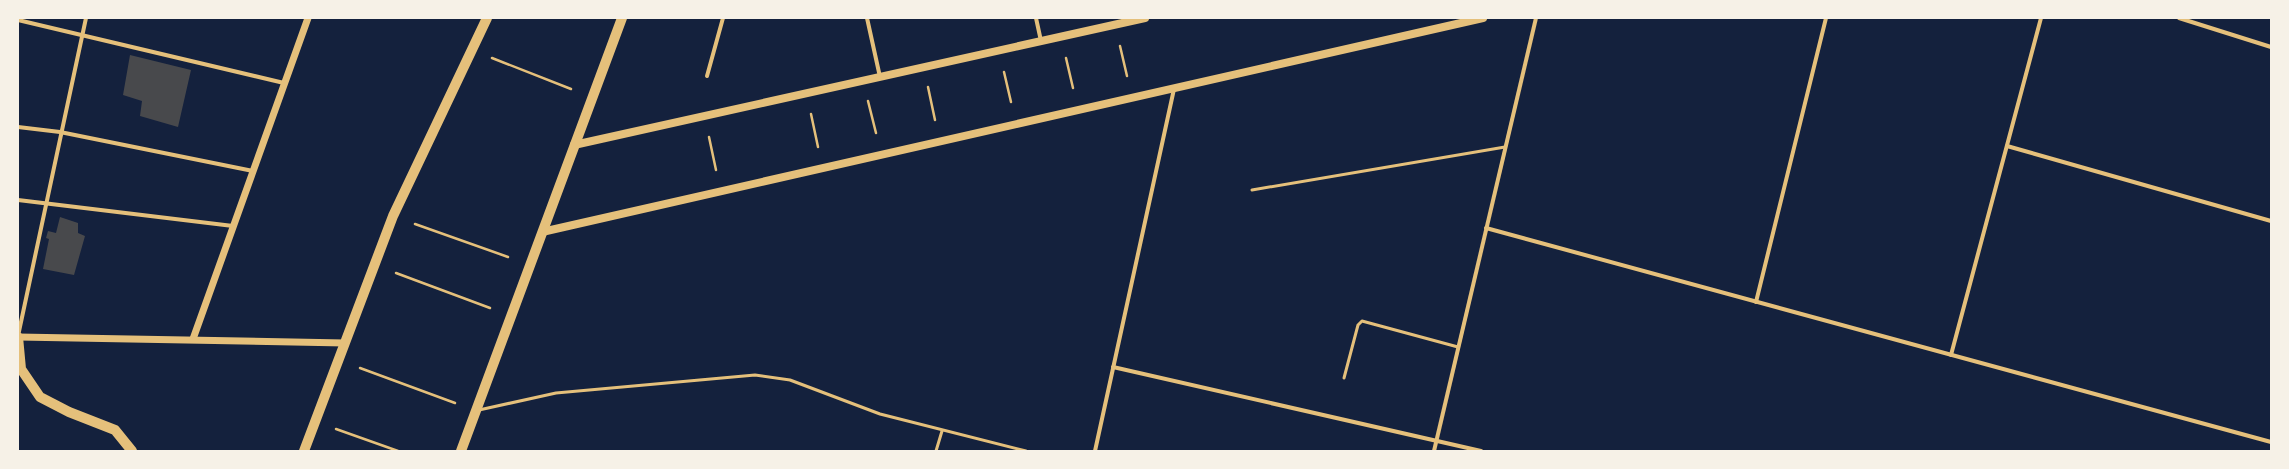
<svg xmlns="http://www.w3.org/2000/svg" width="2289" height="469" viewBox="0 0 2289 469" font-family="Karla,sans-serif">
	<style>
		.building { fill: #48494c }
		.lines { fill: none; stroke-linecap: round; stroke-linejoin: round }
		.path { stroke: #e5c07b; stroke-width: 2.5 }
		.service { stroke: #e5c07b; stroke-width: 3 }
		.minor { stroke: #e5c07b; stroke-width: 4 }
		.tertiary { stroke: #e5c07b; stroke-width: 7 }
		.secondary { stroke: #e5c07b; stroke-width: 8 }
		.primary { stroke: #e5c07b; stroke-width: 10 }
	</style>
	<rect width="100%" height="100%" fill="#14213d"/>
	<g class="building">
		<polygon points="130,55 191,70 178,127 140,116 142,101 123,95"/>
		<polygon points="60,217 78,223 78,233 85,236 74,275 43,269 49,239 46,238 48,231 56,233"/>
	</g>
	<g class="lines">
		<g class="path">
			<polyline points="1120,46 1127,76"/>
			<polyline points="492,58 571,89"/>
			<polyline points="1066,58 1073,88"/>
			<polyline points="1004,72 1011,102"/>
			<polyline points="928,87 935,120"/>
			<polyline points="868,101 876,133"/>
			<polyline points="811,114 818,147"/>
			<polyline points="709,137 716,170"/>
			<polyline points="415,224 508,257"/>
			<polyline points="396,273 490,308"/>
			<polyline points="360,368 455,403"/>
			<polyline points="336,429 398,451"/>
		</g>
		<g class="service">
			<polyline points="1252,190 1505,147"/>
			<polyline points="1344,378 1358,325 1362,321 1458,347"/>
			<polyline points="479,410 556,393 755,375 790,380 880,414 1026,451"/>
			<polyline points="936,451 942,431"/>
		</g>
		<g class="minor">
			<polyline points="867,18 880,77"/>
			<polyline points="1036,18 1041,41"/>
			<polyline points="2179,18 2271,47"/>
			<polyline points="18,20 284,83"/>
			<polyline points="707,76 723,18"/>
			<polyline points="18,127 60,132 253,171"/>
			<polyline points="2007,146 2271,221"/>
			<polyline points="18,200 233,226"/>
			<polyline points="1486,228 2271,442"/>
			<polyline points="1756,302 1826,18"/>
			<polyline points="18,336 86,18"/>
			<polyline points="1951,355 2041,18"/>
			<polyline points="1113,367 1481,451"/>
			<polyline points="1095,451 1174,89"/>
			<polyline points="1434,451 1536,18"/>
		</g>
		<g class="tertiary">
			<polyline points="18,337 345,343"/>
			<polyline points="193,339 308,18"/>
		</g>
		<g class="secondary">
			<polyline points="574,145 1145,18"/>
			<polyline points="542,232 1483,18"/>
		</g>
		<g class="primary">
			<polyline points="18,337 21,369 40,397 69,412 115,430 132,451"/>
			<polyline points="304,451 393,216 487,18"/>
			<polyline points="461,451 622,18"/>
		</g>
	</g>
	<rect width="2289" height="469" fill="none" stroke="#f6f1e7" stroke-width="38"/>
</svg>
